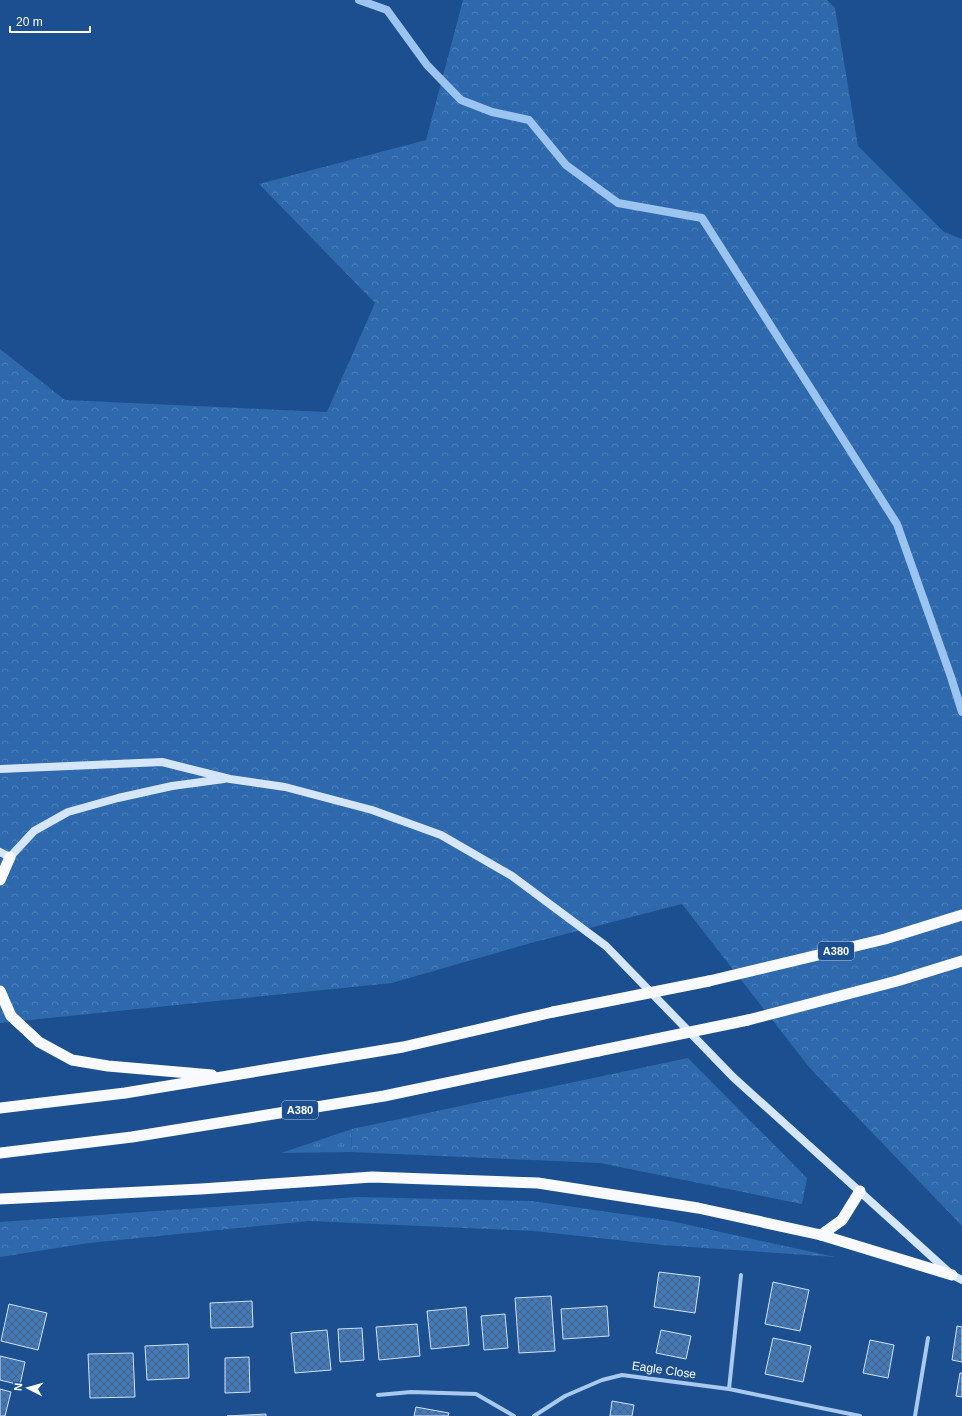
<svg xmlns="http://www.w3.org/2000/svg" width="962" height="1416" viewBox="0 0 962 1416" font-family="Helvetica,sans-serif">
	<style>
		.grass { fill: url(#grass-tufts) }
		.forest { fill: url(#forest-crowns) }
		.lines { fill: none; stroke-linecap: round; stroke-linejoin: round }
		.stream { stroke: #9cc4f0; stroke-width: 8 }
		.building { fill: url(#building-cross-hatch); stroke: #cfe3fa }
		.minor { stroke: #a9c9ee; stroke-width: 4 }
		.secondary { stroke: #d6e6fa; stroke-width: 8 }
		.trunk { stroke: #f8faff; stroke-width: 11 }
		.trunk-bridge { stroke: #f8faff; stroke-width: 11 }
		.labels { text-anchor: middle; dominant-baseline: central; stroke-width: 4; stroke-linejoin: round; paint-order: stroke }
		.shield { fill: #1b4f8f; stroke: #bbcadd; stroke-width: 1 }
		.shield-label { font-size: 11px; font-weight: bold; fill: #fff }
		.street-label { font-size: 12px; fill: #fff; stroke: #1b4f8f }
	</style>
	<defs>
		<pattern id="grass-tufts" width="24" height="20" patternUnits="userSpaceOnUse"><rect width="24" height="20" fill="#2e69ad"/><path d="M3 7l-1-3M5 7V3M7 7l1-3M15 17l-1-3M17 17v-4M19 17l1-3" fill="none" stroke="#4d80b9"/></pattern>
		<pattern id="forest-crowns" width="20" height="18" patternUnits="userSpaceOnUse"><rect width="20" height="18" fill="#2e69ad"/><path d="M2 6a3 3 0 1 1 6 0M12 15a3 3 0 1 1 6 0" fill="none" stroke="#4d80b9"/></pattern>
		<pattern id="building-cross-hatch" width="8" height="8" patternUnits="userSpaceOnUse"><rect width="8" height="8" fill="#4478b7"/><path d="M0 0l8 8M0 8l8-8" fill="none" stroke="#486282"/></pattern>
	</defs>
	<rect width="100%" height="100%" fill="#1b4f8f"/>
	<polygon class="grass" points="352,1129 351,1152 281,1153"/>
	<g class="forest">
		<polygon points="463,0 827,0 835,8 858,146 944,232 962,239 962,1226 809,1067 682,904 531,943 392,983 0,1023 0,349 65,400 327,412 375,303 259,184 426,140"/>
		<polygon points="688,1058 807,1178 802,1204 600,1163 351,1152 352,1129"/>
		<polygon points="357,1197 532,1201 671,1221 835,1257 662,1245 534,1231 309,1221 89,1243 0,1257 0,1222"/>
	</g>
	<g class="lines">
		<polyline class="stream" points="359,0 387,10 427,65 461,100 492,112 529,120 566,165 618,203 702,218 897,524 951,677 962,712"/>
	</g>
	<g class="building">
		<polygon points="659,1272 700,1277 695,1313 654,1307"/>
		<polygon points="773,1282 809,1290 800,1331 765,1324"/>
		<polygon points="551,1296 555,1351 519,1353 515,1298"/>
		<polygon points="252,1301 253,1327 211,1328 210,1303"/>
		<polygon points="9,1304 47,1313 38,1350 1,1341"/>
		<polygon points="607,1306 609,1336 563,1339 561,1309"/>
		<polygon points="466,1307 469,1345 431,1349 427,1311"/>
		<polygon points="505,1314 508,1348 484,1350 481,1316"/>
		<polygon points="417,1324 420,1356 379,1360 376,1327"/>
		<polygon points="957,1326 962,1327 962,1362 952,1360"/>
		<polygon points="362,1328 364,1360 340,1362 338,1329"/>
		<polygon points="327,1330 331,1370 295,1373 291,1333"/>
		<polygon points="661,1330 691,1336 686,1359 656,1353"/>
		<polygon points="773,1338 811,1346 803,1382 765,1374"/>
		<polygon points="870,1340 894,1345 888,1378 863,1373"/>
		<polygon points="188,1344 189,1378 147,1380 145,1346"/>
		<polygon points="133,1353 135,1397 90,1398 88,1354"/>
		<polygon points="0,1356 25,1362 20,1385 0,1380"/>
		<polygon points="249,1357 250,1392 225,1393 225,1358"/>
		<polygon points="960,1373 962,1373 962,1397 956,1396"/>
		<polygon points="0,1389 11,1392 5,1416 0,1416"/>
		<polygon points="612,1401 634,1405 632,1416 610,1416"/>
		<polygon points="416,1407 449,1413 448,1416 414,1416"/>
		<polygon points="266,1414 266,1416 227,1416"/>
	</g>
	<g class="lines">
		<g class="minor">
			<polyline points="729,1389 741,1275"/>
			<polyline points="378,1395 411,1392 476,1394 514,1416"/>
			<polyline points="534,1416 565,1396 602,1380 622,1375 729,1389 860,1416"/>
			<polyline points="915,1416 928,1338"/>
		</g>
		<g class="secondary">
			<polyline points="0,769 162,762 230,779 285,787 372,810 441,835 512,876 606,946 733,1077 952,1275 962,1280"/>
			<polyline points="0,852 10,857 34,831 68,812 118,798 172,786 224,779"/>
		</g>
		<g class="trunk">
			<polyline points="0,880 10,857"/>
			<polyline points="709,981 885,939 962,915"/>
			<polyline points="0,991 11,1016 39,1042 72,1060 108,1066 212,1075"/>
			<polyline points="748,1020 897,981 962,961"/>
			<polyline points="0,1108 125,1093 403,1047 553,1012"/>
			<polyline points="0,1153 132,1137 384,1096 598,1051"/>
			<polyline points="0,1199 201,1189 372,1177 538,1183 698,1208 821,1235 952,1275"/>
			<polyline points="821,1235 842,1220 860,1191"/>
		</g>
		<g class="trunk-bridge">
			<polyline points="553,1012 709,981"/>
			<polyline points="598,1051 748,1020"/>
		</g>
	</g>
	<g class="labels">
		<g class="shield">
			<rect x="818" y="942" width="36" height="18" rx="3"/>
			<rect x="282" y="1101" width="36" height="18" rx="3"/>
		</g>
		<g class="shield-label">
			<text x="836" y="951">A380</text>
			<text x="300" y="1110">A380</text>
		</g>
		<g class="street-label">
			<text transform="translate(664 1370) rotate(8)">Eagle Close</text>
		</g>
	</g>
	<g transform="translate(28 1388) rotate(276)" stroke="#1b4f8f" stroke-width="3" paint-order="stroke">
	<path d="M0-3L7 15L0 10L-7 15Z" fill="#ffffff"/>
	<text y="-6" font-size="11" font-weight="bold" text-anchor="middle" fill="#ffffff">N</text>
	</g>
	<path d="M10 26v6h80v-6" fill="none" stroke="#ffffff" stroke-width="2"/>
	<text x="16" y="26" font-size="12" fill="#ffffff" stroke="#1b4f8f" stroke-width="3" paint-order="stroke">20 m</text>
</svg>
